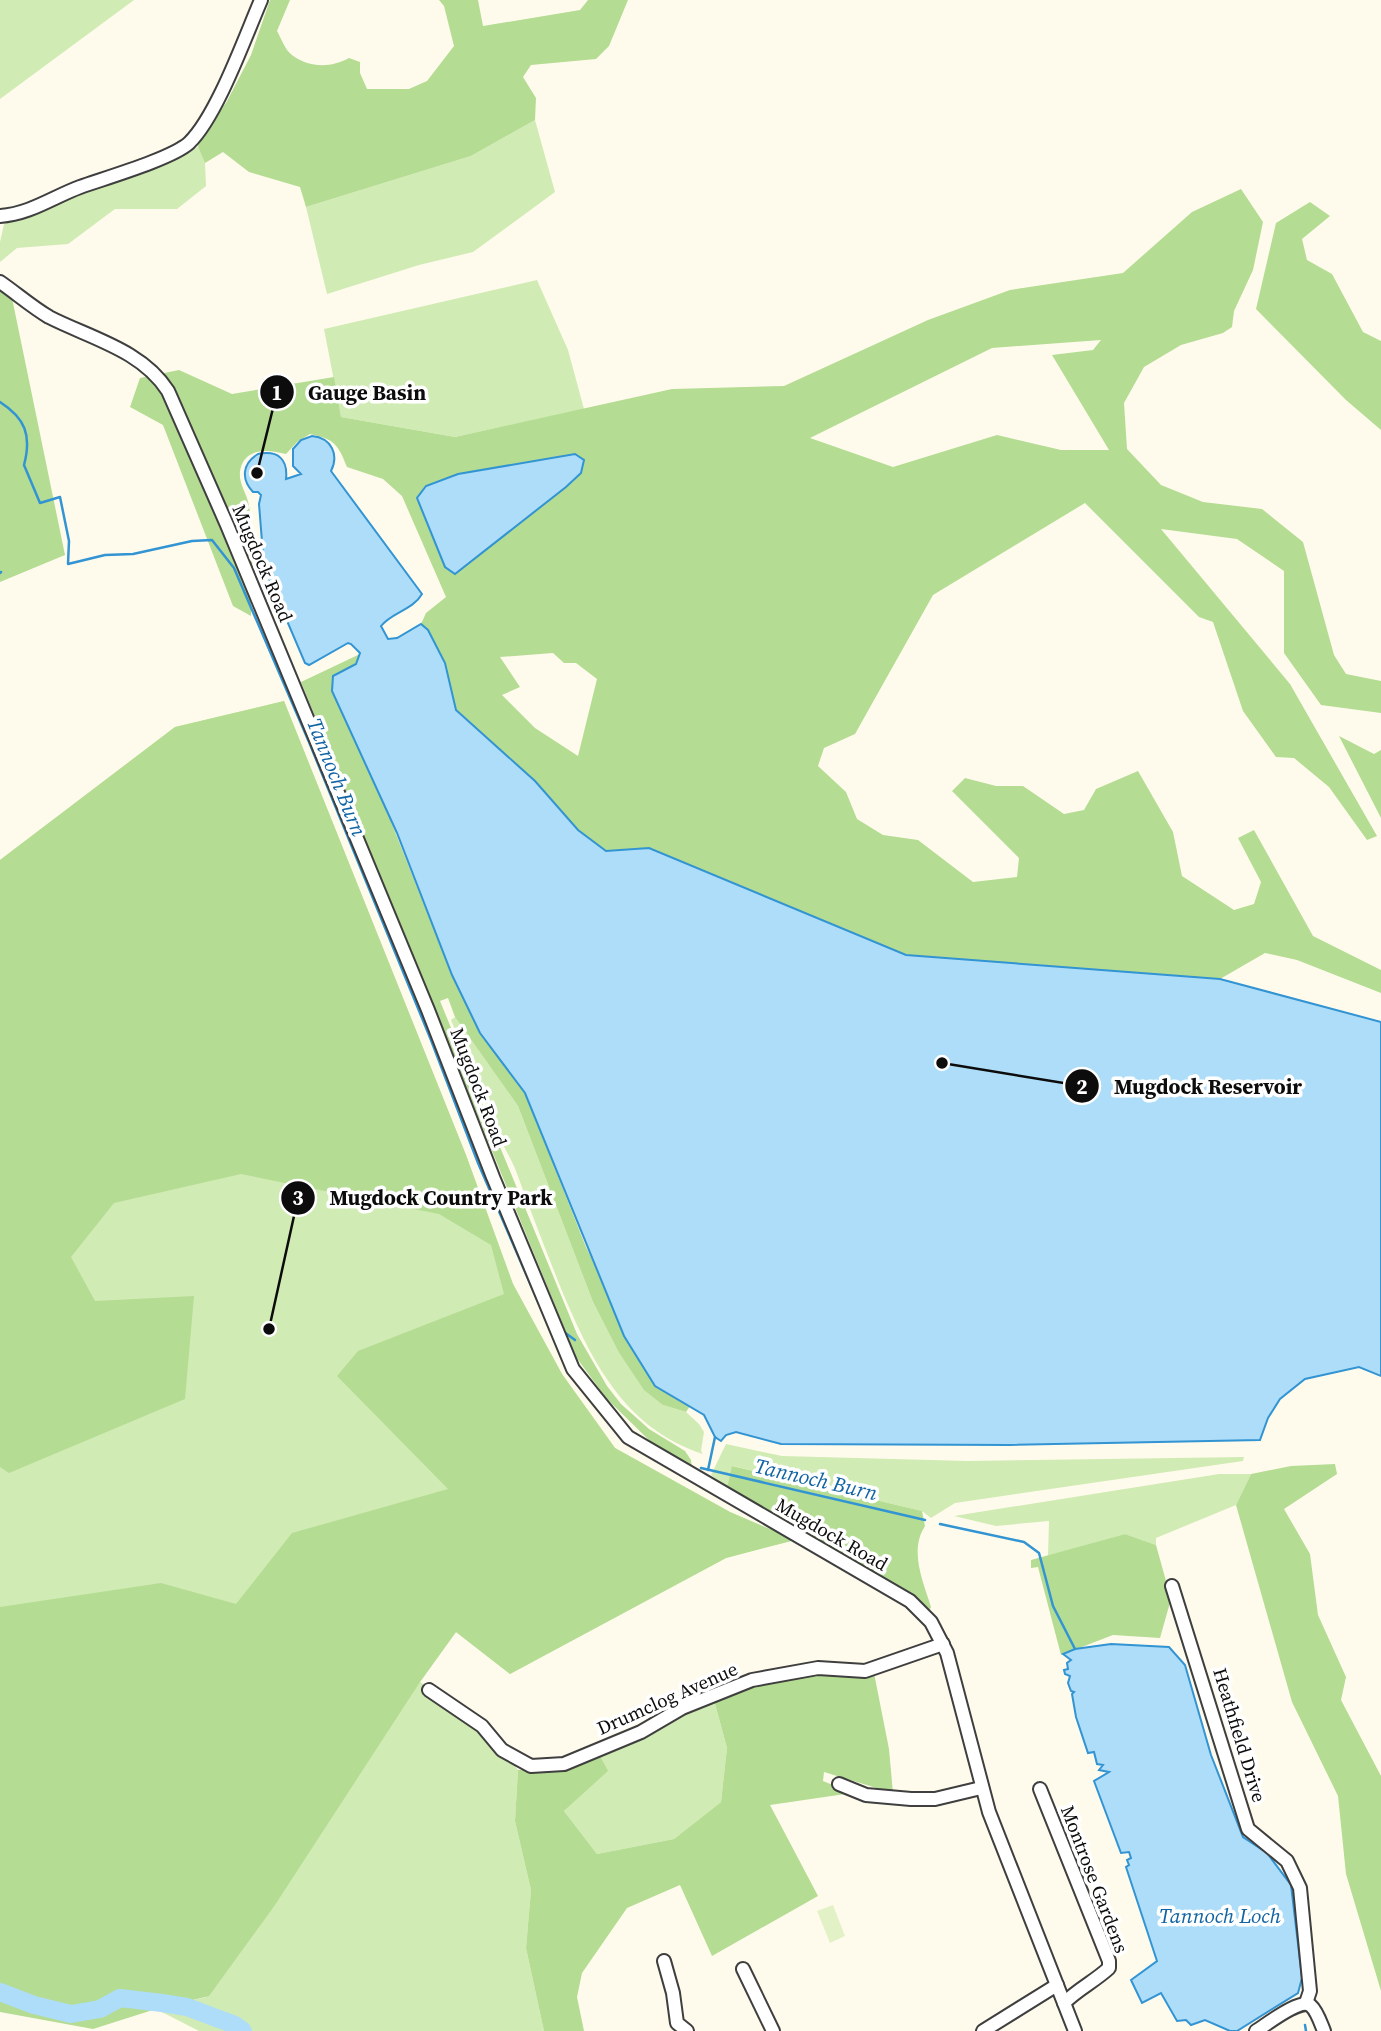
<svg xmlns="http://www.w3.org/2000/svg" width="1381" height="2031" viewBox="0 0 1381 2031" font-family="'Source Serif 4',serif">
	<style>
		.green { fill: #d1ebb4 }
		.forest { fill: #b4dc93; fill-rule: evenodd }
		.pitch { fill: #e3f1c6 }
		.water { fill: #aeddf9; stroke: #3294d2; stroke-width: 2 }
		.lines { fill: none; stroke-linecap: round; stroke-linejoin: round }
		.stream { stroke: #3294d2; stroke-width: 2.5 }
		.river { stroke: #aeddf9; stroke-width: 18 }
		.minor-casing { stroke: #3f3f3f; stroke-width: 16 }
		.minor { stroke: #fff; stroke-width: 12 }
		.labels { text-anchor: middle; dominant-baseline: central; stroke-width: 7; stroke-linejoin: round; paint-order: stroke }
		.street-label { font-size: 19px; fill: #0c0c0c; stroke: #fff }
		.water-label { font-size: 21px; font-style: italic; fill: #1164a3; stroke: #fff }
		.leader { fill: none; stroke: #0c0c0c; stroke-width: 2.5 }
		.callout-dot { fill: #0c0c0c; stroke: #fff; stroke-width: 2.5 }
		.mark-label { font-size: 21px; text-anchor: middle; font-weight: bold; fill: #fff }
		.callout-label { font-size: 21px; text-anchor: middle; font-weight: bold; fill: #0c0c0c; stroke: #fff; stroke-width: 7; stroke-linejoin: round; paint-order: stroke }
	</style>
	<rect width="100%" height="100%" fill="#fffbec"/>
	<g class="green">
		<polygon points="0,0 134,0 0,99"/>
		<polygon points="535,120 555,192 473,252 419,265 327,294 306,207 471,156"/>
		<path d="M 198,147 L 205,163 L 206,186 L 177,209 L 115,209 L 68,244 L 17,248 L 0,262 L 0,242 L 4,224 C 30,214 54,200 80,191 C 119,175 159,164 198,147 Z"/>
		<polygon points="537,280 568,350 584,409 455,437 341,417 324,329"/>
		<polygon points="284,701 466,1155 513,1284 562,1374 615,1448 730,1512 795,1540 726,1558 510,1674 456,1632 420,1682 475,1714 518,1770 515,1821 531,1890 526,1948 544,2031 199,2031 156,2009 206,1997 0,1964 0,860 175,727"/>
		<path d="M 455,1017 L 518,1106 L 593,1302 L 618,1351 L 663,1405 L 686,1412 L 699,1424 L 704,1432 L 701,1451 L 703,1454 C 623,1428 590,1358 560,1286 C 545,1248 530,1210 516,1171 C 511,1158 503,1147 498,1133 C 482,1096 466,1058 451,1020 Z"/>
		<polygon points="726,1444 782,1456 968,1461 1244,1457 1243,1461 955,1503 931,1518 922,1511 733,1466 727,1488 711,1475"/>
		<polygon points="1219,1474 1251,1474 1236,1505 1156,1538 1156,1545 1125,1534 1048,1556 1049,1521 996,1526 954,1516"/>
		<polygon points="714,1700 727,1748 721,1802 674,1839 597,1854 564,1811 607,1771 599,1754"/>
	</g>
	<g class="forest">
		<path d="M 270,0 L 290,0 L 277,31 C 281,38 285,50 292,55 C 309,68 331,68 349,58 L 360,62 L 360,73 L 367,89 L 409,89 L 427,81 L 454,46 L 444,6 L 439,0 L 478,0 L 483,26 L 580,10 L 588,0 L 628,0 L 609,46 L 596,59 L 531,65 L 523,77 L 536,98 L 535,120 L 471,156 L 306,207 L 300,187 L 249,172 L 223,152 L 205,163 L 198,147 L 200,136 L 226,103 L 251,55 Z"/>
		<path d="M 1241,189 L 1263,222 L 1253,270 L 1234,311 L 1232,327 L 1223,333 L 1181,345 L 1144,367 L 1124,403 L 1127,449 L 1161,485 L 1203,502 L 1262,509 L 1303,542 L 1334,655 L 1346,674 L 1381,681 L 1381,713 L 1321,705 L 1284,653 L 1284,571 L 1237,539 L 1161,529 L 1290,684 L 1377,836 L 1367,840 L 1329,787 L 1294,758 L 1276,757 L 1243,711 L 1213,622 L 1199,617 L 1085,503 L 933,595 L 855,734 L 824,748 L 818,766 L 846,792 L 857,819 L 883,835 L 918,840 L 973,882 L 1017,877 L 1019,858 L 952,791 L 965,778 L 996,786 L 1023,786 L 1064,814 L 1084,810 L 1096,789 L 1138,771 L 1173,832 L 1182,876 L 1234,910 L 1254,904 L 1261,882 L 1238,838 L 1254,830 L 1313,936 L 1381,970 L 1381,993 L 1297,960 L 1265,953 L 1220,979 L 906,955 L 649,848 L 606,851 L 578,830 L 535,781 L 456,710 L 445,663 L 428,630 L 421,624 L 426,613 L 446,597 L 402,496 L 383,479 L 347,467 C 338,444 334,439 310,434 L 297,442 L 286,454 C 271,450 250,447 242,464 C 235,481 247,491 249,506 C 255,542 251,581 251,616 L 233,606 L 163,425 L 130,407 L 140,378 L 179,370 L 232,394 L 334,377 L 341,417 L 455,437 L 672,389 L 784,386 L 928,320 L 1010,290 L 1123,273 L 1192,212 ZM 1101,340 L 1093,350 L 1052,355 L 1109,450 L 1061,450 L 997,435 L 893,467 L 810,438 L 992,348 ZM 585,459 L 558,489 L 451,571 L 420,493 L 454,480 ZM 553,653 L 564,663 L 576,663 L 597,679 L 578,756 L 535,728 L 502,695 L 520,687 L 500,657 Z"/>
		<polygon points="1310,202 1330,216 1302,239 1307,260 1332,274 1363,332 1381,341 1381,430 1346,400 1256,309 1276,223"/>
		<polygon points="0,289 12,298 65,555 0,582"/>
		<polygon points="360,654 356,664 333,676 452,975 480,1033 525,1093 586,1247 655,1386 690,1406 686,1412 663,1405 644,1390 618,1351 593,1302 518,1106 455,1017 448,998 440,1001 577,1334 607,1386 621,1404 649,1429 685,1451 691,1460 692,1468 653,1444 606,1398 576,1357 301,682"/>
		<polygon points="284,701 466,1155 513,1284 562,1374 615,1448 730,1512 795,1540 726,1558 510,1674 456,1632 420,1682 275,1905 209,1996 156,2009 93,2029 0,2012 0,1607 161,1583 236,1604 292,1533 448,1489 337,1376 358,1351 504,1294 491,1245 439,1214 241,1174 114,1203 71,1257 95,1301 194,1296 185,1399 9,1473 0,1467 0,860 175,727"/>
		<polygon points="1339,736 1374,754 1381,750 1381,818"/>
		<polygon points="1335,1464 1337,1474 1284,1509 1310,1554 1318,1615 1346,1677 1341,1700 1381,1776 1381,1991 1346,1874 1338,1796 1292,1702 1236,1505 1251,1474 1291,1466"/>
		<path d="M 732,1466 L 922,1511 L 925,1526 C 909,1551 923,1581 931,1607 L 927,1615 L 727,1488 Z"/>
		<polygon points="1125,1534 1156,1545 1171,1599 1160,1638 1113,1635 1061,1655 1038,1567 1031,1568 1031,1560"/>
		<polygon points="874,1673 889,1749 893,1793 824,1772 823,1781 852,1793 770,1805 818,1896 712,1956 680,1885 627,1908 582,1973 577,1997 584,2031 544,2031 526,1948 531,1890 515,1821 518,1770 565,1769 599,1754 608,1771 564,1811 597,1854 674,1839 721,1802 727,1748 714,1700 784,1678"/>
	</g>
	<polygon class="pitch" points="833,1905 845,1936 830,1943 817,1911"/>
	<g class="water">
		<path d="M 312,436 C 332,438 339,455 331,471 L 422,594 C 413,610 392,612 381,626 L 388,639 L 397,638 L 421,624 L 428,630 L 445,663 L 456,710 L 535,781 L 578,830 L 606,851 L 649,848 L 906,955 L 1220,979 L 1381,1022 L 1381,1376 L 1359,1367 L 1305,1379 L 1280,1399 L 1268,1418 L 1260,1440 L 1009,1445 L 781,1444 L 736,1432 L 726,1435 L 721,1441 L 715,1437 L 704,1415 L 655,1386 L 624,1336 L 525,1093 L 480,1033 L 452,975 L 397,833 L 332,691 L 333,676 L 356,664 L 360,653 L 351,644 L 348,643 L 309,665 L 305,663 L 264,567 L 259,504 L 261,495 L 258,492 L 253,492 C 241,479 242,464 258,454 C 279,450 288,460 286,479 L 301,474 L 293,466 L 293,449 L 301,440 Z"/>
		<polygon points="575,454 584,460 581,473 566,487 455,574 445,567 417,498 426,486 458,474"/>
		<polygon points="1111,1644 1169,1647 1185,1665 1211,1755 1243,1837 1267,1853 1291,1885 1302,1978 1298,1993 1237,2031 1230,2031 1205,2020 1191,2025 1186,2020 1177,2021 1161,1993 1142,2003 1131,1980 1157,1961 1126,1867 1129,1865 1127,1860 1131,1858 1129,1852 1121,1853 1094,1781 1109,1772 1099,1770 1103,1765 1097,1764 1094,1752 1088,1753 1076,1717 1072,1694 1074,1692 1071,1691 1068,1683 1070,1676 1065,1674 1064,1670 1068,1669 1067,1663 1071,1660 1063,1654 1075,1649"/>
	</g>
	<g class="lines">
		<g class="stream">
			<path d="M 0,402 C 25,418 32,435 24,465 L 40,503 L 60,497 L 69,541 L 68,564 L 105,555 L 133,554 L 192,541 L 212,540 L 234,568 L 309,742 L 431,1040 L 478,1163 L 539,1304"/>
			<polyline points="0,573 1,572"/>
			<polyline points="564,1332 575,1340"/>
			<polyline points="701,1468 925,1520"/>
			<polyline points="708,1470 715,1437"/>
			<polyline points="940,1524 1024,1542 1039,1553 1053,1606 1075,1649"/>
			<polyline points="1305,2025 1306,2031"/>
		</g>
		<polyline class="river" points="0,1992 34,2005 71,2014 100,2009 120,1998 162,2003 187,2007 235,2025 243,2031"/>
		<defs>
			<g id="minor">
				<path d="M 0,216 C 30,214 53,197 80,187 C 105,178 171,159 189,143 C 217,116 245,37 261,0"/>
				<path d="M 0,282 C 16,293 32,307 49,317 C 90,338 142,350 168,391 L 227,525 L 428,1010 L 493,1177 L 573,1369 L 628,1437 L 910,1601 L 931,1622 L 947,1653 L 989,1812 L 1075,2031"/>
				<polyline points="1172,1586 1248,1829 1287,1861 1300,1888 1310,1991 1306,2003"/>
				<polyline points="429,1690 482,1726 502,1750 531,1766 564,1764 641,1732 682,1708 752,1680 818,1668 865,1671 943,1644"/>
				<polyline points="839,1784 866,1795 911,1799 935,1799 981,1788"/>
				<path d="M 1040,1789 L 1109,1961 L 1109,1968 C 1095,1981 1078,1989 1064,2003"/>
				<polyline points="664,1961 673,1993 677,2023 687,2031"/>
				<polyline points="743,1969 773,2031"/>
				<polyline points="983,2031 1057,1985"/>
				<path d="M 1256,2031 C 1266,2025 1301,1997 1311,2006 C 1317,2011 1321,2024 1324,2031"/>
			</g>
		</defs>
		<use href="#minor" class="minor-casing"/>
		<use href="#minor" class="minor"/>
	</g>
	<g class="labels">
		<g class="street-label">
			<text transform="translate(263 563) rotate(67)">Mugdock Road</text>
			<text transform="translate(479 1087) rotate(69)">Mugdock Road</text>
			<text transform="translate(832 1534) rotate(30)">Mugdock Road</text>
			<text transform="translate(667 1698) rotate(-24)">Drumclog Avenue</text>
			<text transform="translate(1240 1735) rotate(73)">Heathfield Drive</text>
			<text transform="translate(1095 1879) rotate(69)">Montrose Gardens</text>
		</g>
		<g class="water-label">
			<text transform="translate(337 777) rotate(68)">Tannoch Burn</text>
			<text transform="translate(816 1479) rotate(13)">Tannoch Burn</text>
			<text x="1220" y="1915">Tannoch Loch</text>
		</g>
	</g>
	<path class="leader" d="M257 473L277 392M942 1063L1082 1086M269 1329L298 1198"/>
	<g class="callout-dot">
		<circle cx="257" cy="473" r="7"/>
		<circle cx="942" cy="1063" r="7"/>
		<circle cx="269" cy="1329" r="7"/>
		<circle cx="277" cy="392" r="18"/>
		<circle cx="1082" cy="1086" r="18"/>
		<circle cx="298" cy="1198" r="18"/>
	</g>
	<g class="mark-label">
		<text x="277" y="400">1</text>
		<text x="1082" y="1094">2</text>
		<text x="298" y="1205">3</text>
	</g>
	<g class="callout-label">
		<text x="367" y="400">Gauge Basin</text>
		<text x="1208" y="1094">Mugdock Reservoir</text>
		<text x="441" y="1205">Mugdock Country Park</text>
	</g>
</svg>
